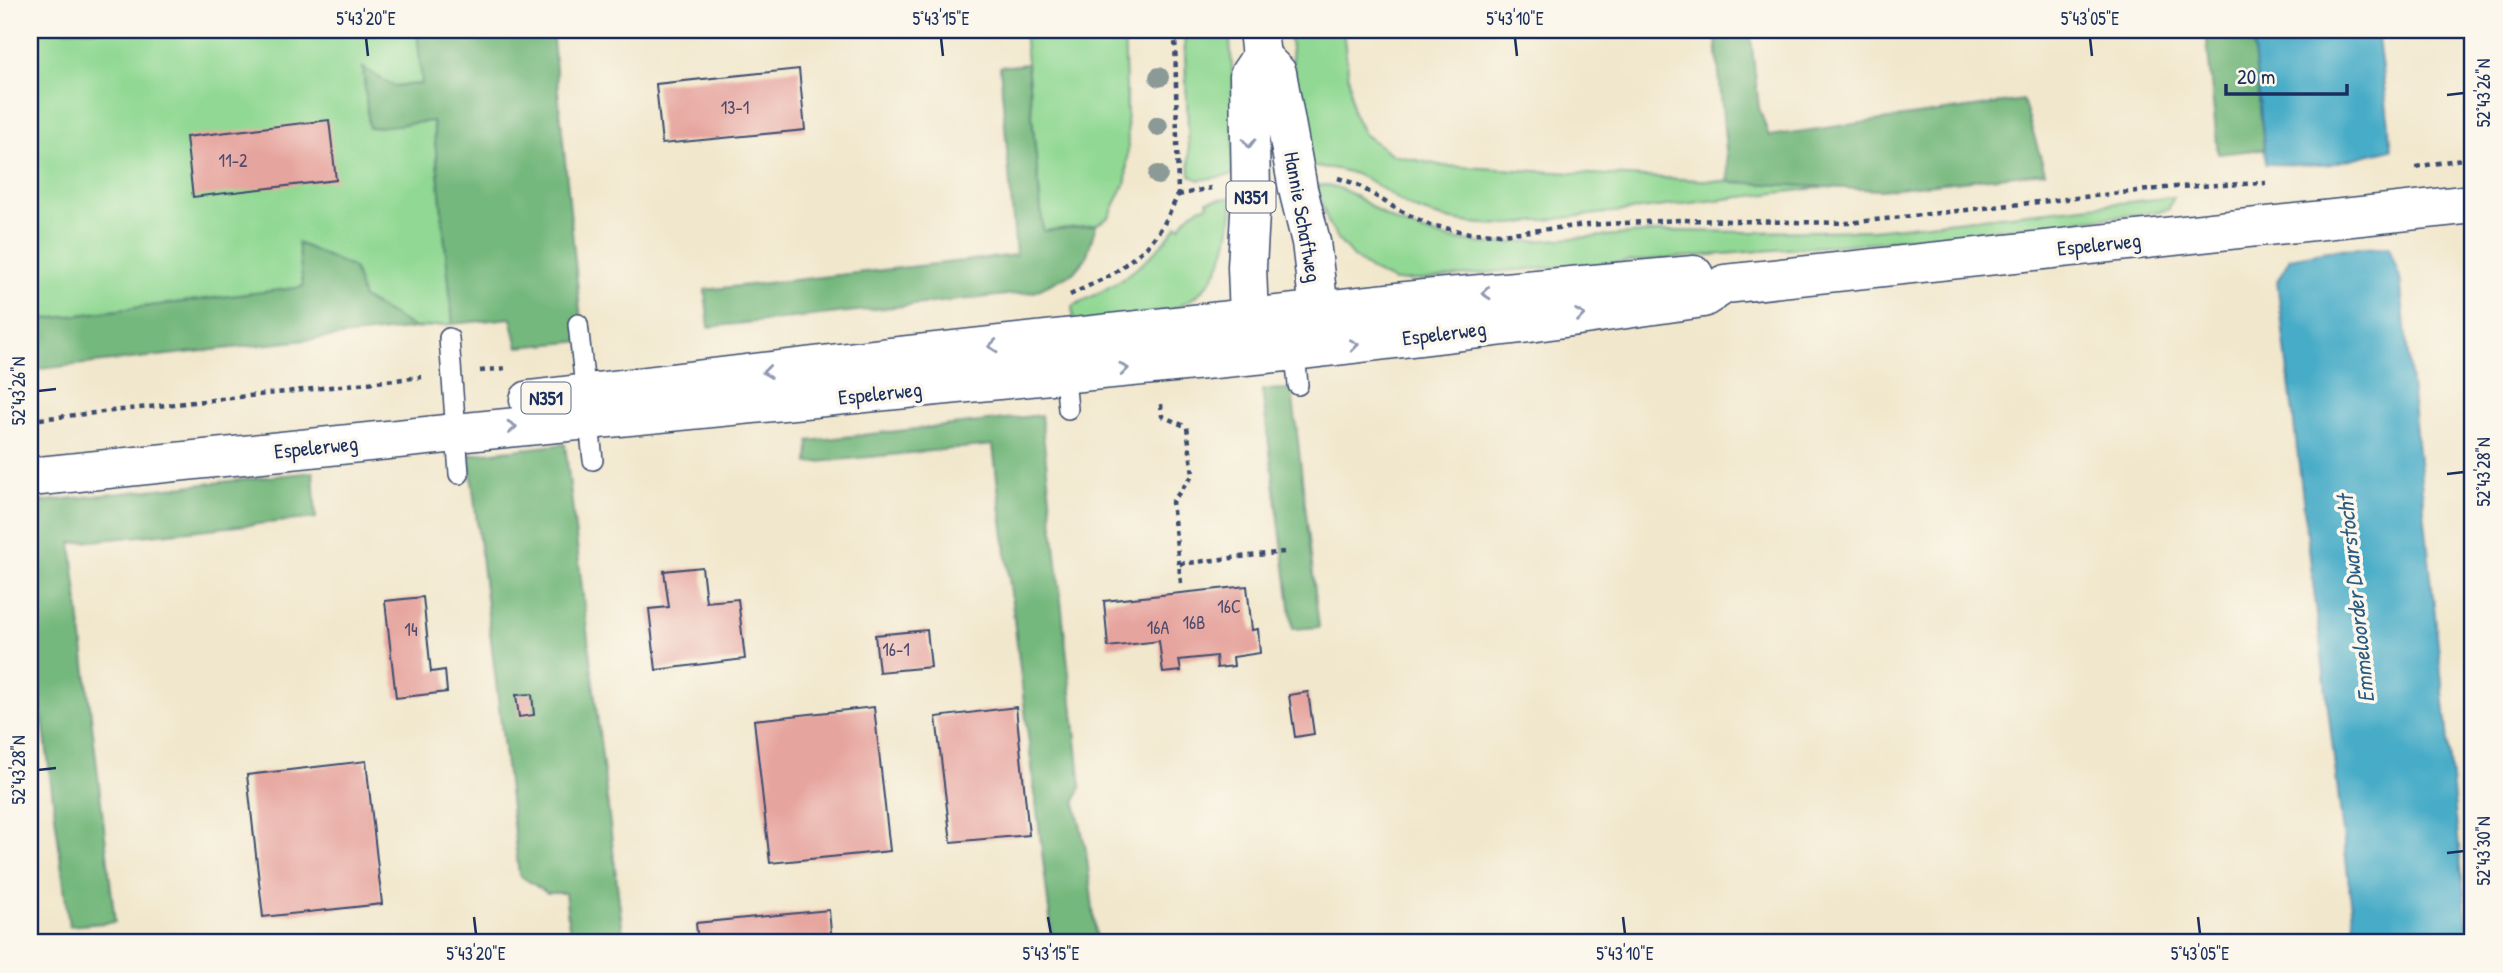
<svg xmlns="http://www.w3.org/2000/svg" width="2503" height="973" viewBox="0 0 2503 973" font-family="'Patrick Hand',sans-serif">
	<style>
		.green { fill: #90d893; stroke: #568478; stroke-width: 2 }
		.forest { fill: #74b87d; stroke: #48746e; stroke-width: 2 }
		.water { fill: #47acc7; stroke: #316e92; stroke-width: 2 }
		.building { fill: #e6a49e }
		.lines { fill: none; stroke-linecap: round; stroke-linejoin: round }
		.lane-casing { stroke: #3b4b6e; stroke-width: 22 }
		.secondary-casing { stroke: #3b4b6e; stroke-width: 41 }
		.primary-casing { stroke: #3b4b6e; stroke-width: 41 }
		.path { stroke: #3b4b6e; stroke-width: 4.5; stroke-dasharray: 5 5; stroke-linecap: butt }
		.lane { stroke: #fff; stroke-width: 19 }
		.secondary { stroke: #fff; stroke-width: 38 }
		.primary { stroke: #fff; stroke-width: 38 }
		.tree { fill: #8b9997 }
		.oneway { stroke: #8d97ae }
		.ticks { fill: none; stroke: #1b2f5e; stroke-width: 2.5 }
		.labels { text-anchor: middle; dominant-baseline: central; stroke-width: 7; stroke-linejoin: round; paint-order: stroke }
		.number-label { font-size: 18px; fill: #4e4c6e }
		.shield { fill: #fbf7ec; stroke: #5e6b89; stroke-width: 2 }
		.shield-label { font-size: 19px; font-weight: bold; fill: #1b2f5e }
		.street-label { font-size: 21px; fill: #1b2f5e; stroke: #fbf7ec }
		.water-label { font-size: 23px; font-style: italic; fill: #2a5b83; stroke: #fbf7ec }
		.neatline { fill: none; stroke: #1b2f5e; stroke-width: 2.5 }
		.ticks-label { font-size: 18px; text-anchor: middle; fill: #1b2f5e }
	</style>
	<rect width="100%" height="100%" fill="#fbf7ec"/>
	<filter id="ink" filterUnits="userSpaceOnUse"><feTurbulence type="fractalNoise" baseFrequency=".0143" numOctaves="2"/><feDisplacementMap in="SourceGraphic" scale="14" xChannelSelector="R" yChannelSelector="G"/><feConvolveMatrix kernelMatrix="1 2 1 2 8 2 1 2 1" color-interpolation-filters="sRGB"/></filter>
	<filter id="wash" filterUnits="userSpaceOnUse"><feTurbulence type="fractalNoise" baseFrequency=".00686" numOctaves="4" result="noise"/><feDisplacementMap in="SourceGraphic" scale="28" xChannelSelector="R" yChannelSelector="G"/><feGaussianBlur stdDeviation="1.57" result="paint"/><feColorMatrix in="noise" values="0 0 0 0 0 0 0 0 0 0 0 0 0 0 0 0 0 1.4 0 .05"/><feComposite in="paint" operator="in"/></filter>
	<g filter="url(#wash)">
		<rect width="100%" height="100%" fill="#f1e7cc"/>
		<g class="green">
			<polygon points="30,30 417,30 423,84 393,86 363,68 369,128 433,120 453,324 415,328 363,298 299,244 304,287 30,321"/>
			<polygon points="1024,30 1124,30 1128,146 1126,181 1109,217 1096,225 1043,231"/>
			<polygon points="1184,30 1229,30 1234,92 1233,175 1199,180 1190,175"/>
			<path d="M 1289,30 L 1343,30 L 1353,113 L 1364,134 L 1393,155 L 1444,166 L 1826,187 L 1513,224 C 1477,226 1442,221 1408,206 C 1399,201 1390,193 1381,188 C 1359,172 1337,167 1310,167 L 1296,94 Z"/>
			<path d="M 1327,185 C 1357,191 1370,209 1395,221 C 1426,235 1458,242 1491,244 L 1672,231 L 1753,232 L 1873,230 L 2174,197 L 2168,210 L 2131,215 L 1877,242 L 1494,272 L 1423,280 L 1394,281 L 1371,270 L 1353,257 L 1340,242 L 1329,225 L 1316,186 Z"/>
			<path d="M 1233,197 C 1231,241 1222,289 1175,308 C 1166,312 1153,312 1143,314 C 1120,317 1097,320 1074,324 L 1072,306 C 1115,287 1150,264 1177,225 L 1180,227 C 1187,214 1195,209 1208,205 L 1207,201 Z"/>
		</g>
		<g class="forest">
			<polygon points="417,30 552,30 583,341 518,347 511,318 453,324 433,121 369,128 363,68 393,86 422,84"/>
			<polygon points="1715,30 1750,30 1759,108 1769,136 2023,100 2045,172 1880,190 1729,182"/>
			<polygon points="2206,30 2252,30 2264,149 2218,154"/>
			<polygon points="1027,64 1043,231 1096,225 1086,258 1073,273 1034,292 709,327 705,290 1016,255 1000,67"/>
			<polygon points="298,243 354,268 363,298 415,328 30,370 30,321 303,287"/>
			<polygon points="1292,389 1319,627 1293,629 1262,390"/>
			<polygon points="1041,415 1081,786 1075,802 1086,850 1097,943 1053,943 993,445 808,463 809,441"/>
			<polygon points="565,444 624,943 571,943 565,893 547,893 519,875 469,455"/>
			<polygon points="313,472 316,518 71,543 115,922 69,926 30,616 30,503"/>
		</g>
		<g class="water">
			<polygon points="2252,30 2377,30 2392,149 2326,165 2266,164"/>
			<polygon points="2389,247 2400,278 2469,943 2356,943 2277,281 2290,258 2338,249"/>
		</g>
		<g id="blocks">
			<g class="building">
				<polygon points="799,69 805,130 662,144 656,84"/>
				<polygon points="329,120 336,180 193,197 186,137"/>
				<polygon points="702,567 706,602 738,599 745,659 656,670 649,609 669,607 664,571"/>
				<polygon points="1247,586 1252,630 1258,629 1260,653 1233,657 1234,666 1217,668 1216,656 1179,660 1181,671 1163,673 1159,641 1108,647 1104,601"/>
				<polygon points="423,597 431,672 445,670 447,692 396,698 385,601"/>
				<polygon points="927,630 931,667 879,672 875,635"/>
				<polygon points="1308,692 1314,734 1295,737 1289,695"/>
				<polygon points="532,694 534,715 519,717 516,695"/>
				<polygon points="874,707 890,851 770,863 754,720"/>
				<polygon points="1016,707 1029,835 951,842 936,717"/>
				<polygon points="366,761 382,904 263,917 247,775"/>
				<polygon points="829,910 832,943 698,943 696,923"/>
			</g>
		</g>
	</g>
	<g filter="url(#ink)">
		<use href="#blocks" fill-opacity="0" stroke="#3b4b6e" stroke-width="2"/>
		<g class="lines">
			<defs>
				<g id="lane">
					<polyline points="578,324 593,460"/>
					<polyline points="449,338 459,474"/>
					<polyline points="1286,352 1296,364 1298,385"/>
					<polyline points="1064,368 1068,409"/>
				</g>
				<g id="secondary">
					<polyline points="1249,318 1286,352 1522,324 1703,298 1725,284 2473,204"/>
					<polyline points="1249,318 1425,299 1694,275"/>
				</g>
				<g id="primary">
					<polyline points="529,400 889,357 1249,318 1247,267 1251,196 1249,75 1261,57 1258,30"/>
					<polyline points="30,477 456,433 1286,352 1319,310 1311,242 1298,189 1277,73 1261,57"/>
				</g>
			</defs>
			<use href="#lane" class="lane-casing"/>
			<use href="#secondary" class="secondary-casing"/>
			<use href="#primary" class="primary-casing"/>
			<g class="path">
				<polyline points="2416,167 2473,157"/>
				<polyline points="1338,178 1356,184 1395,208 1430,225 1469,233 1500,234 1588,225 1680,220 1848,223 2175,187 2266,183"/>
				<polyline points="1178,195 1211,188"/>
				<polyline points="1070,295 1113,274 1147,247 1163,226 1178,195 1175,30"/>
				<polyline points="480,371 506,368"/>
				<polyline points="1161,404 1162,416 1187,427 1193,475 1172,502 1179,564"/>
				<polyline points="30,420 422,377"/>
				<polyline points="1181,583 1179,564 1284,552"/>
			</g>
			<use href="#lane" class="lane"/>
			<use href="#secondary" class="secondary"/>
			<use href="#primary" class="primary"/>
		</g>
		<g class="tree">
			<circle cx="1159" cy="77" r="10"/>
			<circle cx="1158" cy="126" r="10"/>
			<circle cx="1158" cy="175" r="10"/>
		</g>
		<defs><path id="oneway-chevron" d="M-2-3.5L2.5 0L-2 3.5" fill="none" stroke-width="1.6" stroke-linecap="round" stroke-linejoin="round" transform="scale(1.75)"/></defs>
		<g class="oneway">
			<use href="#oneway-chevron" transform="translate(1249 143) rotate(90)"/>
			<use href="#oneway-chevron" transform="translate(1486 293) rotate(175)"/>
			<use href="#oneway-chevron" transform="translate(1580 315) rotate(-8)"/>
			<use href="#oneway-chevron" transform="translate(1354 345) rotate(-7)"/>
			<use href="#oneway-chevron" transform="translate(993 346) rotate(174)"/>
			<use href="#oneway-chevron" transform="translate(1124 369) rotate(-6)"/>
			<use href="#oneway-chevron" transform="translate(767 372) rotate(173)"/>
			<use href="#oneway-chevron" transform="translate(512 427) rotate(-5)"/>
		</g>
	</g>
	<path class="ticks" d="M 366,38 L 368,56M 941,38 L 943,56M 1515,38 L 1517,56M 2090,38 L 2092,56M 2447,95 L 2464,93M 38,391 L 56,389M 2447,474 L 2464,472M 38,770 L 56,768M 2447,853 L 2464,851M 474,917 L 476,934M 1048,917 L 1051,934M 1623,917 L 1625,934M 2198,917 L 2200,934"/>
	<g class="labels">
		<g class="number-label">
			<text x="735" y="107">13-1</text>
			<text x="233" y="160">11-2</text>
			<text x="1229" y="606">16C</text>
			<text x="1194" y="622">16B</text>
			<text x="1158" y="627">16A</text>
			<text x="411" y="629">14</text>
			<text x="896" y="649">16-1</text>
		</g>
		<g class="shield">
			<rect x="1226.5" y="181.5" width="49" height="31" rx="5"/>
			<rect x="521.5" y="382.5" width="49" height="31" rx="5"/>
		</g>
		<g class="shield-label">
			<text x="1251" y="197">N351</text>
			<text x="546" y="398">N351</text>
		</g>
		<g class="street-label">
			<text transform="translate(1303 217) rotate(80)">Hannie Schaftweg</text>
			<text transform="translate(2099 244) rotate(-6)">Espelerweg</text>
			<text transform="translate(1444 333) rotate(-7)">Espelerweg</text>
			<text transform="translate(880 393) rotate(-6)">Espelerweg</text>
			<text transform="translate(316 447) rotate(-6)">Espelerweg</text>
		</g>
		<g class="water-label">
			<text transform="translate(2355 599) rotate(-96)">Emmeloorder Dwarstocht</text>
		</g>
	</g>
	<rect width="2503" height="973" fill="none" stroke="#fbf7ec" stroke-width="77"/>
	<path d="M2226 84v10h121v-10" fill="none" stroke="#1b2f5e" stroke-width="3.5"/>
	<text x="2237" y="84" font-size="21" fill="#1b2f5e" stroke="#fbf7ec" stroke-width="5" paint-order="stroke">20 m</text>
	<rect x="38" y="38" width="2426" height="896" class="neatline"/>
	<g class="ticks-label">
		<text x="366" y="25">5°43'20"E</text>
		<text x="941" y="25">5°43'15"E</text>
		<text x="1515" y="25">5°43'10"E</text>
		<text x="2090" y="25">5°43'05"E</text>
		<text transform="translate(2484 93) rotate(-90)" y="6">52°43'26"N</text>
		<text transform="translate(19 391) rotate(-90)" y="6">52°43'26"N</text>
		<text transform="translate(2484 472) rotate(-90)" y="6">52°43'28"N</text>
		<text transform="translate(19 770) rotate(-90)" y="6">52°43'28"N</text>
		<text transform="translate(2484 851) rotate(-90)" y="6">52°43'30"N</text>
		<text x="476" y="960">5°43'20"E</text>
		<text x="1051" y="960">5°43'15"E</text>
		<text x="1625" y="960">5°43'10"E</text>
		<text x="2200" y="960">5°43'05"E</text>
	</g>
</svg>
